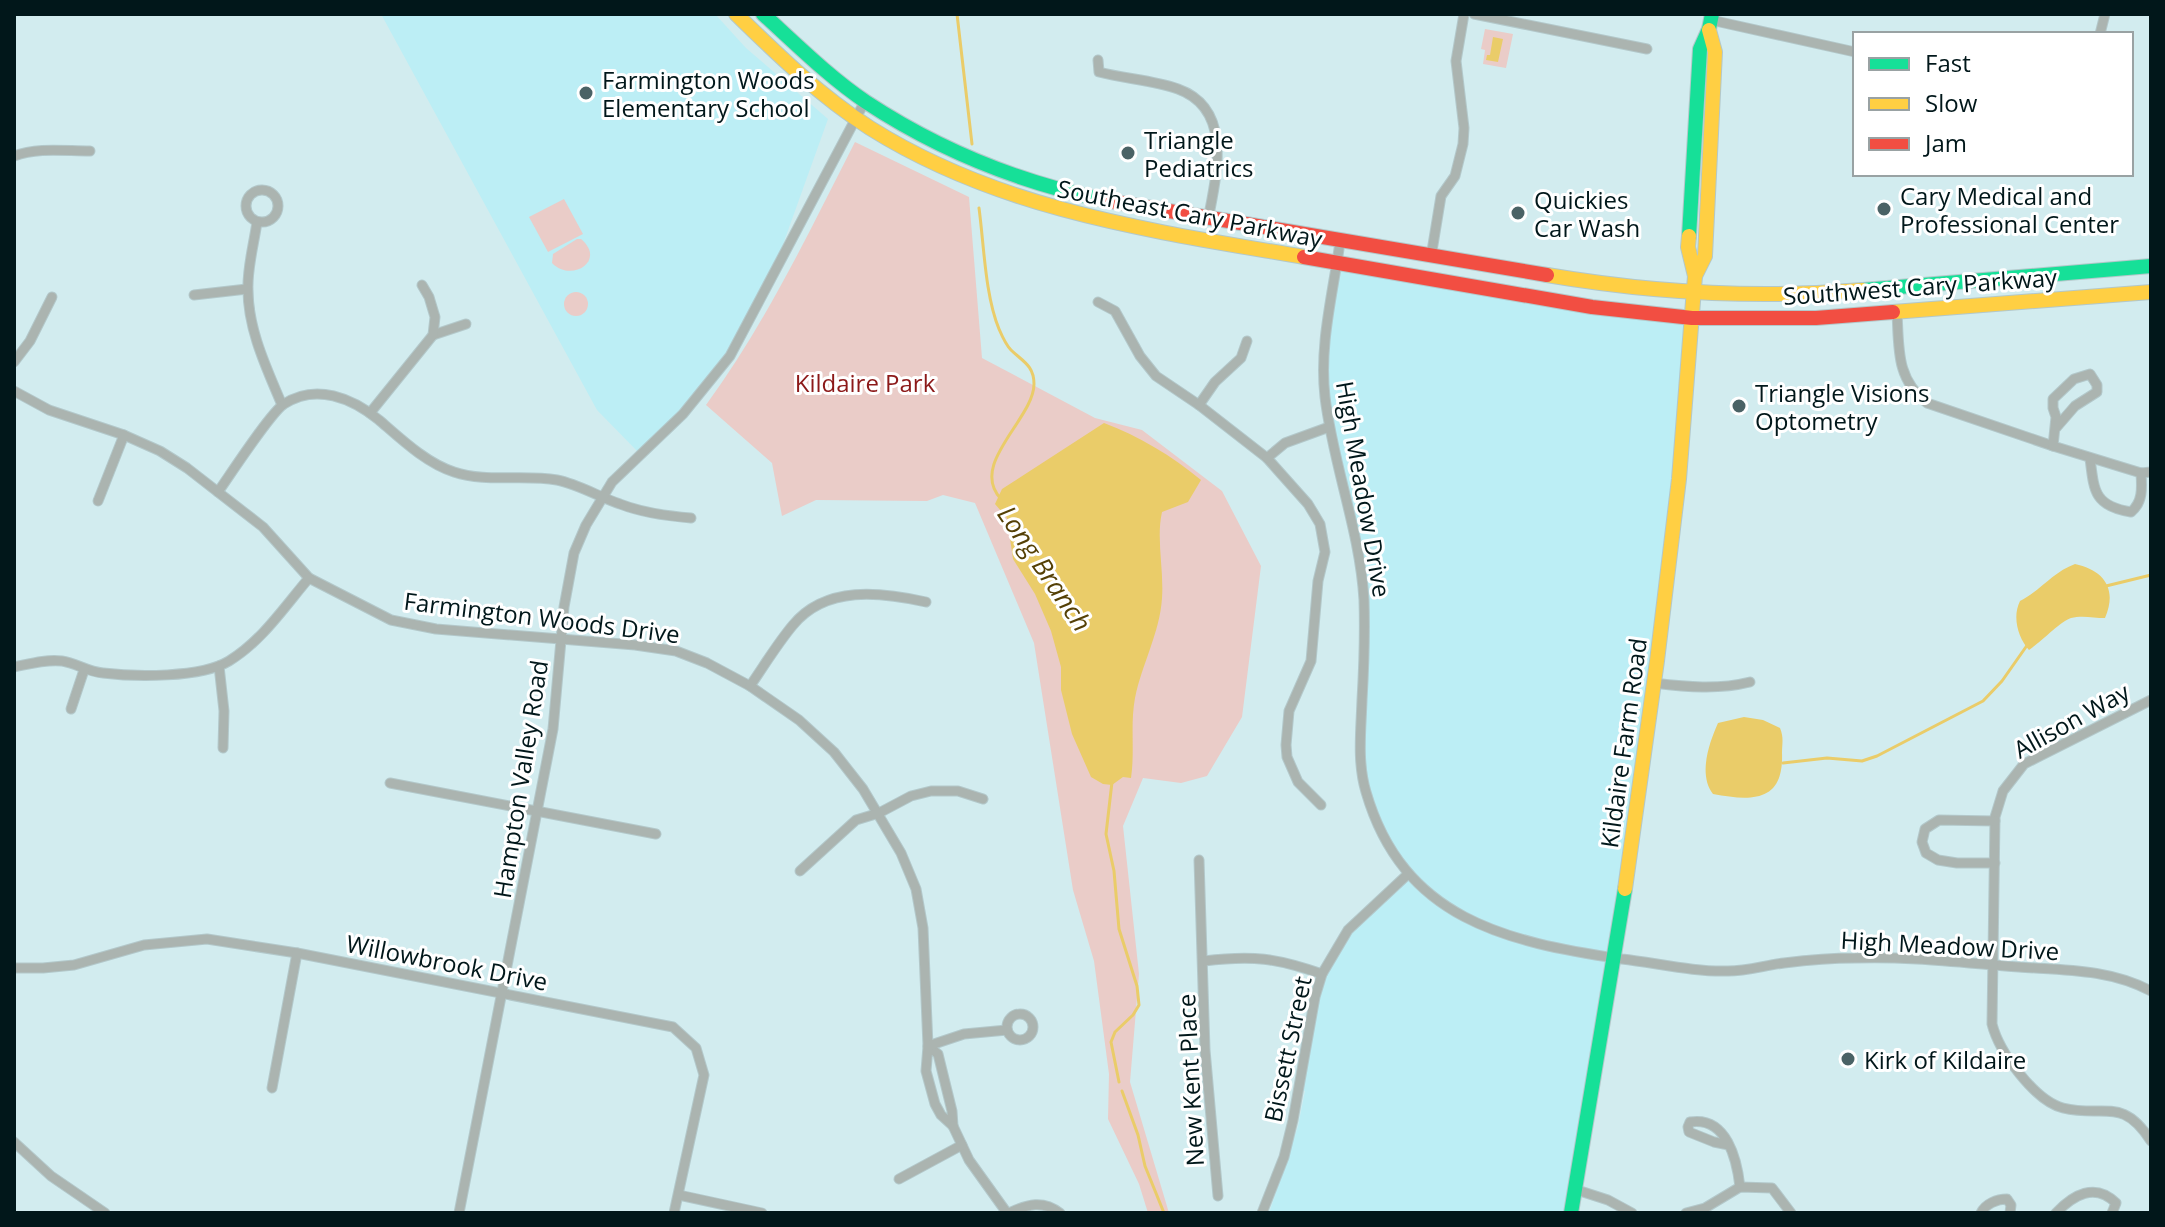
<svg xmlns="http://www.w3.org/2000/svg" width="2165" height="1227" viewBox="0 0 2165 1227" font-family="'Open Sans',sans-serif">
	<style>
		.built { fill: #bceef5 }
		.green { fill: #eaccc8 }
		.water { fill: #eacc69 }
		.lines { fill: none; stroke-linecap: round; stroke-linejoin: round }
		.stream { stroke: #eacc69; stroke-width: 3 }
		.street-casing { stroke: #b3c8ca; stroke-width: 11 }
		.fast-casing { stroke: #b3c8ca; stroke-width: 16 }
		.slow-casing { stroke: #b3c8ca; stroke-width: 16 }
		.jam-casing { stroke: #b3c8ca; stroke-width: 16 }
		.street { stroke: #abb4b0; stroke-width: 9 }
		.fast { stroke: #16e098; stroke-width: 14 }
		.slow { stroke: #ffcf43; stroke-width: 14 }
		.jam { stroke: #f24e42; stroke-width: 14 }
		.poi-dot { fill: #4a6265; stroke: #fff; stroke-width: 3 }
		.labels { text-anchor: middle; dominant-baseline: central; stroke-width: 6; stroke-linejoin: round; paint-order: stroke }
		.poi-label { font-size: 24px; fill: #01171a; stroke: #fff; text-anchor: start }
		.street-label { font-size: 24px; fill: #01171a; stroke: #fff }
		.park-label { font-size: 24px; fill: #8c1919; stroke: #fff }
		.water-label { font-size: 26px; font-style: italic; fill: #554005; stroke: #fff }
	</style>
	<rect width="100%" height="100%" fill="#d2ecef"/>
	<g class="built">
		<polygon points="381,14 715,14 746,48 828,119 767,289 709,386 639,453 597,410"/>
		<polygon points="1337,264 1692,318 1657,661 1570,1213 1269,1213 1298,1126 1305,1091 1299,1089 1315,997 1348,930 1408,874 1396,857 1364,786 1363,593 1329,427 1322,352"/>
	</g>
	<g class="green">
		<polygon points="1485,29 1513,34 1506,68 1483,64 1485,50 1481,49"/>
		<path d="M 855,142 L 969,197 L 982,358 L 1095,418 L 1142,430 L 1222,491 L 1261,566 L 1242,717 L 1207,776 L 1181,783 L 1143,778 L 1123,826 L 1139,974 L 1130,1082 L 1169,1213 L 1148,1213 L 1139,1184 L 1108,1119 L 1109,1074 L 1094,961 L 1073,890 L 1034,643 L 975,503 L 943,495 L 927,501 L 816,500 L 782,516 L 772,463 L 706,405 C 767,321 808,234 855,142 Z"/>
		<polygon points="564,199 583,234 548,252 529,217"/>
		<path d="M 577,239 L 581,239 C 607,261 571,283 552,263 L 553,254 Z"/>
		<circle cx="576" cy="304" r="12"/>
	</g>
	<g class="water">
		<polygon points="1493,37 1503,39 1498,62 1486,60 1487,55 1490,55"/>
		<path d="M 1104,423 C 1139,436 1172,456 1201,480 L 1188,502 L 1162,512 C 1156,539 1164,569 1162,598 C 1160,632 1142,664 1135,698 C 1130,725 1135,751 1131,778 L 1123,777 L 1112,785 L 1103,784 L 1091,777 L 1072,734 L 1061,690 L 1061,667 L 1051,631 L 1035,594 L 1013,559 L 1007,518 L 995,504 L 1002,489 Z"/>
		<path d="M 2075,564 C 2103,570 2118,588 2105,618 C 2094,618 2082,615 2071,618 C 2061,621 2041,642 2029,650 C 2018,638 2012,617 2020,601 C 2040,591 2053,572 2075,564 Z"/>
		<path d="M 1744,717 L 1763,720 L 1780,728 C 1784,738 1782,743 1782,753 C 1784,803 1751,801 1713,794 C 1698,775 1709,743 1718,723 Z"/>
	</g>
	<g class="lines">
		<g class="stream">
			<polyline points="957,14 972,144"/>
			<path d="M 979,208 C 984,245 985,295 999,329 C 1002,336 1006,345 1011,350 C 1022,361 1034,365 1034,384 C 1034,419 968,464 1001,499"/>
			<polyline points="2106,586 2151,575"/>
			<polyline points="1783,763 1827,758 1862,761 1877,756 1983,701 2002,681 2028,644"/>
			<polyline points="1112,782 1106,834 1114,871 1119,929 1137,986 1139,1005 1133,1015 1115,1032 1111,1042 1119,1082"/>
			<polyline points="1122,1091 1138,1135 1145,1166 1164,1213"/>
		</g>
		<defs>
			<g id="street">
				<polyline points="1474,14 1647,49"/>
				<polyline points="1711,20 1855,52"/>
				<polyline points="2100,34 2105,14"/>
				<path d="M 1098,60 L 1099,72 C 1125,79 1153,80 1178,89 C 1234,109 1216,177 1208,220"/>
				<path d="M 14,156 C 38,147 64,151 90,151"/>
				<circle cx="262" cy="206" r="16"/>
				<path d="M 257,222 C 254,244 247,268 248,290 C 248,330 267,369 282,405"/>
				<path d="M 1340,242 C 1333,294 1319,344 1325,397 C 1333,465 1360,531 1364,600 C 1365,633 1364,666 1362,700 C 1361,731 1357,762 1366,792 C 1403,919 1506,942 1622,959 C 1657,963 1693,972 1728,971 C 1747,971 1766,965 1784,963 C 1808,960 1832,958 1855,958 C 1909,956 1965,963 2019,967 C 2064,970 2110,969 2151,991"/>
				<polyline points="1431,257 1441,196 1455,176 1463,144 1464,128 1456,61 1464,14"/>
				<polyline points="194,295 247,289"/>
				<polyline points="1098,302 1115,311 1140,356 1156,376 1199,405 1267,458 1308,504 1320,524 1325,552 1318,581 1311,661 1289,711 1286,745 1287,757 1298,782 1321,805"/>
				<path d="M 1897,312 C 1899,349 1896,379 1927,403 L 2053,446"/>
				<polyline points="433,335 466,324"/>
				<polyline points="14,362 30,341 52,297"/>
				<polyline points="14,391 49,410 124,435 160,451 187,468 263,527 309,578 391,620 436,629 635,645 676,651 707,663 750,686 799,720 834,752 863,789 901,853 916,889 923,928 928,1046 926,1071 935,1104 941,1115 953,1126 952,1111 938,1054 928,1046"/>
				<polyline points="1199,405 1215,382 1241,358 1247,341"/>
				<polyline points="370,413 433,335 435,317 429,297 422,285"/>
				<polyline points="2055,429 2075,406 2097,392 2097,385 2090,374 2074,379 2053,399 2053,408 2056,417 2053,446 2141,473 2151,472"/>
				<polyline points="1267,458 1285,443 1329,427"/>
				<path d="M 2090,458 C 2094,491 2094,506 2131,512 C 2143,502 2142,488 2141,473"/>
				<path d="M 218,492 C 230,475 271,412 284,404 C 316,383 352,398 379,420 C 401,439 426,463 454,472 C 486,483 523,474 557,480 C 578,484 599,497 620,504 C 643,513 666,516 691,518"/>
				<polyline points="98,501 124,435"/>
				<polyline points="219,666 224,711 223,748"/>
				<path d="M 14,667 C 29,664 46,659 62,661 C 76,663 88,672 103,673 C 135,677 201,678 229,661 C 262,641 285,606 309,578"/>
				<path d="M 1654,683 C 1687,687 1718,690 1750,682"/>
				<path d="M 750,686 C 764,666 777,644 793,625 C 826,585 881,592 926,602"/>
				<path d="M 2151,700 L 2024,764 L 2003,791 L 1995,817 L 1992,1024 C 1999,1052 2035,1101 2063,1108 C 2105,1118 2122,1096 2151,1141"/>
				<polyline points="71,709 84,670"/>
				<polyline points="390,783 656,834"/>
				<polyline points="1199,860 1205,1050 1218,1196"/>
				<polyline points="1995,863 1957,863 1938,860 1926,853 1922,842 1925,829 1939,820 1995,821"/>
				<polyline points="800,871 856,820 879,813 911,796 931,791 958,791 983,799"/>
				<path d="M 1204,961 C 1253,955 1276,958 1322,974"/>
				<polyline points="14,968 43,968 74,965 144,945 207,939 297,953 673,1027 696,1048 704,1075 674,1213"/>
				<circle cx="1020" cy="1027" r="13"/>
				<polyline points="928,1046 964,1034 1007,1030"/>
				<polyline points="272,1088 297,953"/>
				<polyline points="953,1126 969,1160 1007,1213"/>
				<polyline points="14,1142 51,1176 105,1213"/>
				<path d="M 1729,1145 L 1714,1142 L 1689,1132 L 1688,1127 L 1690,1122 C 1727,1116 1737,1160 1740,1187"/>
				<polyline points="899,1179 962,1145"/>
				<polyline points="1574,1189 1608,1200 1632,1213"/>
				<polyline points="679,1195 762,1213"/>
				<polyline points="459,1213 553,729 564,607 574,553 586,525 612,482 683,414 730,356 865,101"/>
				<path d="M 1009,1213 C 1028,1204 1043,1200 1060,1213"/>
				<polyline points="1262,1213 1284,1157 1293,1120 1315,997 1322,974 1348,930 1408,874"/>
				<polyline points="1686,1213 1705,1208 1740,1187 1772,1188 1791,1213"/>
				<path d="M 1981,1213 C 1985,1204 1997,1199 2007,1199 L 2011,1205 L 2010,1213"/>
				<path d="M 2056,1213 C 2073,1195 2095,1182 2116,1203 L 2112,1213"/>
			</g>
			<g id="fast">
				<path d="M 763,14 C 796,44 829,77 866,102 C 939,150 1018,182 1104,200"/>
				<polyline points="1689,236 1700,49 1709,29 1712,14"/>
				<polyline points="1863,290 2151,266"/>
				<polyline points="1571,1213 1625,889"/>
			</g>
			<g id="slow">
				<path d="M 736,14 C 778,55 820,96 870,128 C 1002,211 1153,231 1304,257"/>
				<path d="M 1547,275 C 1653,293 1756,299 1863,290"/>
				<polyline points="1695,276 1705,256 1715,52 1709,30"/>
				<polyline points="1893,312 2151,292"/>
				<polyline points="1625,889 1657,661 1679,479 1695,276 1688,247 1689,236"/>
			</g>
			<g id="jam">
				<polyline points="1104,200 1547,275"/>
				<polyline points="1304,257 1592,307 1692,318 1816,318 1893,312"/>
			</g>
		</defs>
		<use href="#street" class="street-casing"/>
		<use href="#fast" class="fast-casing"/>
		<use href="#slow" class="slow-casing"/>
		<use href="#jam" class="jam-casing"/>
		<use href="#street" class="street"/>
		<use href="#fast" class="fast"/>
		<use href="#slow" class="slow"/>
		<use href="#jam" class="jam"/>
	</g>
	<g class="poi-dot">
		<circle cx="586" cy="93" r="8"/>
		<circle cx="1128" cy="153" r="8"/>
		<circle cx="1884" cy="209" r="8"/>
		<circle cx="1518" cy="213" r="8"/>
		<circle cx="1739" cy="406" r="8"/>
		<circle cx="1848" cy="1059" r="8"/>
	</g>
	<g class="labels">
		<g class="poi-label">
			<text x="602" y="79">Farmington Woods<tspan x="602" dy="28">Elementary School</tspan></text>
			<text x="1144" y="139">Triangle<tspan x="1144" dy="28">Pediatrics</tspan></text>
			<text x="1900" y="195">Cary Medical and<tspan x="1900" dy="28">Professional Center</tspan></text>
			<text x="1534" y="199">Quickies<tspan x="1534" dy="28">Car Wash</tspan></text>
			<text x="1755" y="392">Triangle Visions<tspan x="1755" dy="28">Optometry</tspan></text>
			<text x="1864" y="1059">Kirk of Kildaire</text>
		</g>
		<g class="street-label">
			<text transform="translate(1190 213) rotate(11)">Southeast Cary Parkway</text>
			<text transform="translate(1920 286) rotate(-4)">Southwest Cary Parkway</text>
			<text transform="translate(1364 489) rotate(80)">High Meadow Drive</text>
			<text transform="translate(542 617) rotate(7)">Farmington Woods Drive</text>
			<text transform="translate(2071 720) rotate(-29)">Allison Way</text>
			<text transform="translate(1623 743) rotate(-82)">Kildaire Farm Road</text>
			<text transform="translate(520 779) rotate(-81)">Hampton Valley Road</text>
			<text transform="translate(1950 945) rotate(3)">High Meadow Drive</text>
			<text transform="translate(447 962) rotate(11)">Willowbrook Drive</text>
			<text transform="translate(1287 1049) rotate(-78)">Bissett Street</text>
			<text transform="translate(1190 1080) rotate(-93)">New Kent Place</text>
		</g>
		<g class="park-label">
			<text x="865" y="382">Kildaire Park</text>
		</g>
		<g class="water-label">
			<text transform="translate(1045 568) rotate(56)">Long Branch</text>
		</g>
	</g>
	<rect width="2165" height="1227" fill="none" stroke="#01171a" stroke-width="32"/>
	<rect x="1853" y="32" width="280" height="144" fill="#ffffff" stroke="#99a2a3" stroke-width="2"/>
	<rect x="1869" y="58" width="40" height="12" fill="#16e098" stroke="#99a2a3" stroke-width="2"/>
	<text x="1925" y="72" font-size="24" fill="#01171a">Fast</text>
	<rect x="1869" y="98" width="40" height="12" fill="#ffcf43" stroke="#99a2a3" stroke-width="2"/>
	<text x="1925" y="112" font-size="24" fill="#01171a">Slow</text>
	<rect x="1869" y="138" width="40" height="12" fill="#f24e42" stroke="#99a2a3" stroke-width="2"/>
	<text x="1925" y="152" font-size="24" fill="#01171a">Jam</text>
</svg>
